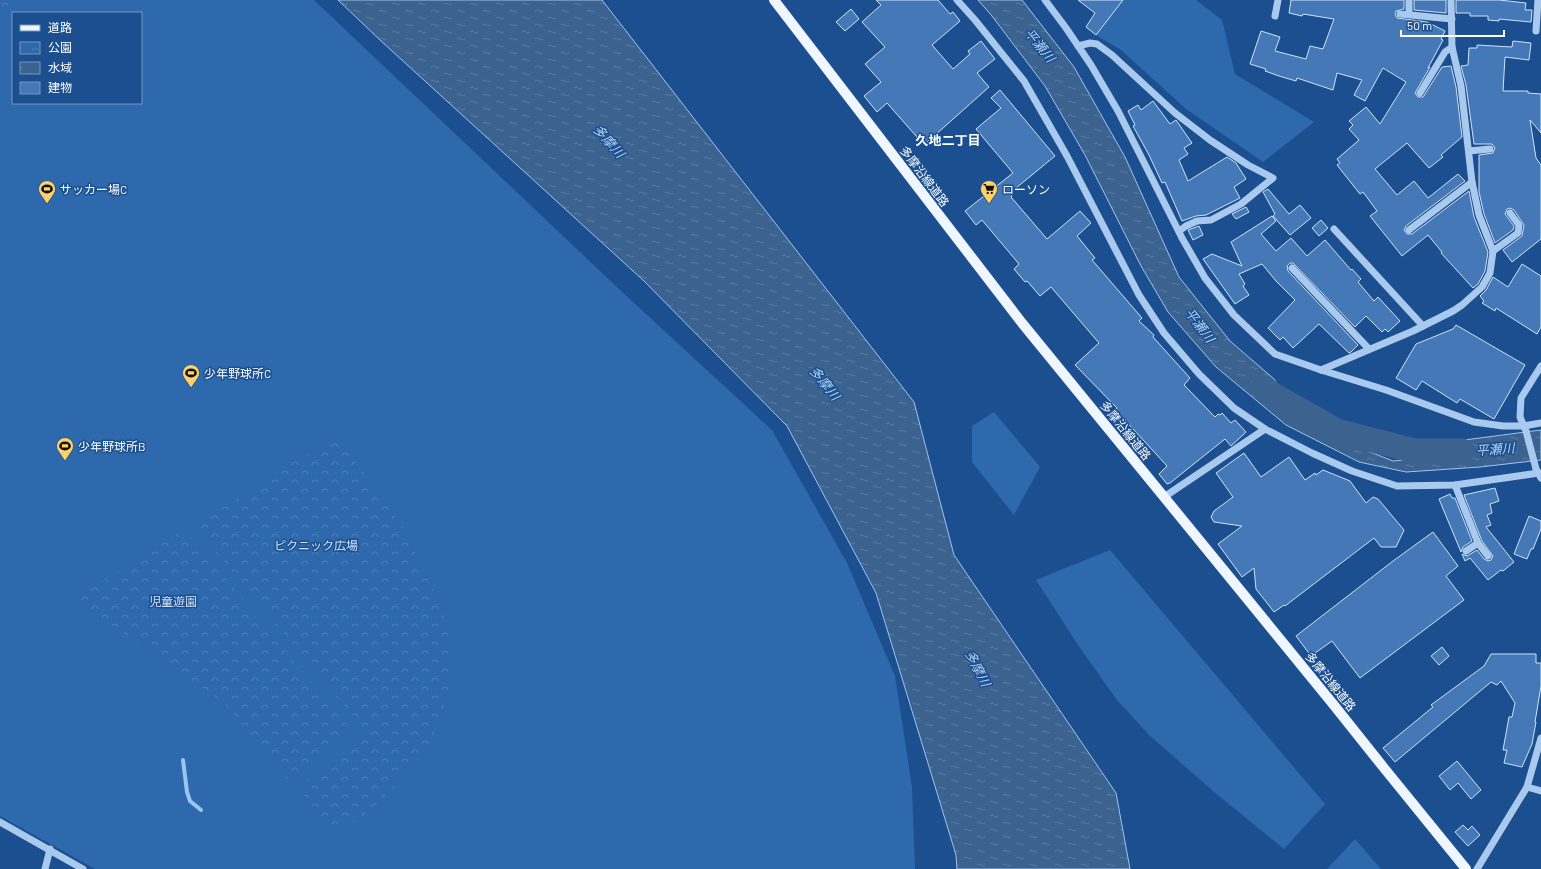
<svg xmlns="http://www.w3.org/2000/svg" width="1541" height="869" viewBox="0 0 1541 869" font-family="Barlow,'Noto Sans JP',sans-serif">
	<style>
		.grass { fill: #2e69ad; fill-rule: evenodd }
		.park { fill: url(#park-crowns) }
		.water { fill: url(#water-ripples); stroke: #9cc4f0 }
		.lines { fill: none; stroke-linecap: round; stroke-linejoin: round }
		.stream { stroke: #9cc4f0; stroke-width: 4 }
		.river { stroke: #3c6290; stroke-width: 25 }
		.building { fill: #4478b7; stroke: #cfe3fa }
		.minor { stroke: #a9c9ee; stroke-width: 7 }
		.major { stroke: #f0f6ff; stroke-width: 10 }
		.labels { text-anchor: middle; dominant-baseline: central; stroke-width: 3; stroke-linejoin: round; paint-order: stroke }
		.street-label { font-size: 12px; fill: #fff; stroke: #1b4f8f }
		.poi-label { font-size: 12px; fill: #fff; stroke: #1b4f8f; text-anchor: start }
		.park-label { font-size: 12px; fill: #cfe3fa; stroke: #1b4f8f }
		.water-label { font-size: 13px; font-style: italic; fill: #b5d3f5; stroke: #1b4f8f }
		.neighbourhood-label { font-size: 13px; font-weight: bold; fill: #fff; stroke: #1b4f8f }
	</style>
	<defs>
		<pattern id="park-crowns" width="20" height="18" patternUnits="userSpaceOnUse"><rect width="20" height="18" fill="#2e69ad"/><path d="M2 6a3 3 0 1 1 6 0M12 15a3 3 0 1 1 6 0" fill="none" stroke="#4d80b9"/></pattern>
		<pattern id="water-ripples" width="26" height="14" patternUnits="userSpaceOnUse"><rect width="26" height="14" fill="#3c6290"/><path d="M2 4q2-2 4 0t4 0M15 11q2-2 4 0t4 0" fill="none" stroke="#597aa1"/></pattern>
	</defs>
	<rect width="100%" height="100%" fill="#1b4f8f"/>
	<g class="grass">
		<path d="M 0,0 L 314,0 L 620,290 L 772,430 L 847,563 L 895,676 L 912,787 L 915,869 L 95,869 L 0,816 ZM 13,13 L 141,13 L 141,103 L 13,103 Z"/>
		<polygon points="1123,0 1196,0 1222,20 1235,74 1314,122 1263,162 1186,109 1121,50 1096,35"/>
		<polygon points="994,412 1040,467 1014,515 972,462 972,426"/>
		<polygon points="1110,550 1325,804 1284,849 1213,791 1149,735 1117,700 1080,648 1036,580"/>
		<polygon points="1355,839 1381,869 1327,869"/>
	</g>
	<g class="park">
		<polygon points="0,0 25,0 0,19"/>
		<polygon points="336,435 405,530 441,608 452,645 451,680 444,705 429,745 406,773 376,805 356,822 327,825 298,787 366,732 194,526"/>
		<polygon points="184,529 352,730 289,781 223,702 74,599"/>
	</g>
	<g class="water">
		<polygon points="338,0 602,0 914,402 954,555 1116,793 1130,869 957,869 956,855 876,593 787,426 644,281 380,40"/>
		<polygon points="978,0 1022,0 1074,67 1125,157 1179,277 1230,341 1274,379 1298,415 1355,446 1393,461 1415,459 1441,443 1541,430 1541,460 1480,467 1406,472 1359,462 1286,425 1216,367 1168,312 1141,266 1085,155 1045,86 992,16"/>
	</g>
	<g class="lines">
		<polyline class="stream" points="183,760 187,792 190,801 201,810"/>
		<polyline class="river" points="1263,387 1270,393 1337,431 1415,451 1462,451"/>
	</g>
	<g class="building">
		<polygon points="876,0 938,0 950,14 953,12 960,21 932,45 953,69 970,54 968,51 981,41 995,59 977,73 989,87 924,145 887,103 877,112 864,96 881,82 865,64 885,47 862,22 881,5"/>
		<polygon points="1078,0 1123,0 1096,35 1086,27 1095,13"/>
		<polygon points="1291,0 1404,0 1404,9 1396,11 1395,14 1397,18 1427,22 1445,31 1441,39 1443,40 1428,68 1430,67 1415,93 1418,97 1423,97 1442,67 1451,66 1456,87 1462,137 1441,155 1443,157 1429,168 1407,143 1375,169 1397,195 1414,181 1428,198 1458,174 1465,181 1406,226 1404,230 1407,234 1412,234 1469,191 1474,217 1488,252 1485,271 1478,284 1473,288 1441,253 1442,252 1428,235 1402,256 1370,216 1377,211 1363,192 1360,194 1337,165 1340,163 1337,159 1359,140 1349,129 1353,125 1349,121 1366,107 1380,124 1406,82 1383,68 1365,101 1354,95 1362,80 1337,73 1333,90 1297,78 1296,81 1279,76 1265,71 1266,69 1250,64 1261,31 1280,37 1275,51 1306,59 1310,46 1323,49 1334,19 1303,14 1302,16 1289,13"/>
		<polygon points="1414,0 1446,0 1446,13 1414,10"/>
		<polygon points="1456,0 1499,0 1526,3 1525,10 1532,10 1531,22 1499,19 1499,21 1488,20 1488,16 1470,16 1470,13 1456,13"/>
		<polygon points="851,9 859,19 845,31 836,22"/>
		<polygon points="1513,41 1531,43 1529,60 1505,57 1503,91 1528,91 1528,93 1541,94 1541,133 1530,120 1536,158 1541,165 1541,239 1512,262 1503,250 1522,236 1524,225 1514,210 1510,208 1507,209 1505,214 1514,226 1513,230 1495,243 1484,214 1479,192 1479,155 1493,153 1495,148 1492,144 1474,144 1466,85 1461,66 1468,65 1469,48 1477,48 1477,45 1512,47"/>
		<polygon points="1000,90 1055,156 1010,193 1012,196 1011,197 1047,239 1080,211 1091,223 1077,236 1095,258 1092,260 1142,318 1139,321 1154,335 1153,337 1190,378 1184,385 1215,417 1218,414 1220,415 1222,413 1231,423 1235,420 1246,432 1231,446 1225,439 1170,483 1167,484 1159,474 1167,466 1123,418 1122,420 1114,411 1117,408 1075,365 1099,343 1051,287 1040,296 1027,281 1025,282 1014,269 1019,264 982,220 976,225 965,211 1013,173 976,129 1001,108 991,98"/>
		<polygon points="1153,101 1170,124 1176,120 1192,143 1184,148 1188,154 1179,160 1188,181 1227,157 1236,163 1246,179 1234,187 1240,198 1206,215 1196,216 1182,221 1165,182 1162,183 1149,155 1133,126 1135,125 1128,111 1138,105 1141,110"/>
		<polygon points="1268,189 1289,214 1300,205 1311,218 1290,235 1273,216 1275,214 1263,192"/>
		<polygon points="1246,207 1249,212 1236,219 1232,214"/>
		<polygon points="1272,216 1276,221 1261,234 1276,251 1291,238 1307,256 1325,240 1351,270 1352,269 1361,279 1358,282 1374,301 1378,297 1400,321 1388,332 1385,329 1382,332 1366,316 1355,327 1293,263 1290,263 1287,266 1288,271 1358,345 1351,352 1349,353 1319,324 1293,348 1283,337 1280,340 1268,328 1295,300 1276,281 1262,264 1239,274 1245,284 1243,286 1249,295 1235,304 1203,259 1212,254 1242,266 1231,242"/>
		<polygon points="1321,220 1328,228 1319,236 1312,228"/>
		<polygon points="1199,226 1203,235 1193,240 1188,230"/>
		<polygon points="1522,264 1541,276 1541,327 1537,334 1496,308 1495,311 1482,303 1484,301 1480,296 1486,290 1493,277 1508,287"/>
		<polygon points="1456,325 1525,365 1494,419 1460,399 1457,403 1422,381 1416,390 1396,378 1416,344 1453,329"/>
		<polygon points="1244,453 1261,477 1289,457 1305,480 1315,473 1316,475 1323,470 1350,481 1366,503 1373,497 1378,499 1404,530 1396,547 1381,547 1374,538 1285,606 1284,605 1274,612 1256,589 1254,568 1242,577 1218,544 1242,526 1214,522 1211,517 1214,511 1233,497 1216,473"/>
		<polygon points="1495,488 1499,501 1490,504 1492,513 1487,515 1491,525 1486,527 1514,562 1503,571 1501,570 1488,580 1470,558 1465,561 1462,554 1467,556 1477,550 1484,559 1488,561 1491,560 1493,556 1482,541 1464,495"/>
		<polygon points="1450,494 1452,498 1455,498 1472,541 1463,547 1461,552 1439,499"/>
		<polygon points="1529,516 1541,521 1541,529 1533,549 1531,549 1527,559 1514,554"/>
		<polygon points="1433,532 1458,566 1446,576 1464,600 1360,678 1332,641 1311,656 1296,636 1393,561"/>
		<polygon points="1442,647 1449,656 1439,665 1431,656"/>
		<polygon points="1491,654 1536,654 1536,663 1541,663 1541,686 1535,722 1536,722 1532,744 1522,767 1504,763 1507,750 1503,750 1509,717 1512,717 1515,703 1501,681 1497,685 1491,682 1395,762 1383,748 1433,707 1431,705 1484,666"/>
		<polygon points="1457,761 1481,790 1471,799 1458,783 1450,790 1439,776"/>
		<polygon points="1463,825 1468,830 1472,826 1480,835 1468,846 1455,832"/>
	</g>
	<g class="lines">
		<g class="minor">
			<polyline points="957,0 975,20 1024,81 1067,156 1139,295 1164,333 1199,374 1234,408 1265,429 1312,453 1352,471 1397,486 1455,485 1539,473"/>
			<polyline points="1045,0 1066,28 1091,65 1118,111 1182,238 1205,278 1234,315 1275,354 1321,370 1386,390 1474,422 1503,426 1523,426 1541,423"/>
			<polyline points="1409,0 1409,14"/>
			<polyline points="1400,14 1452,19"/>
			<polyline points="1275,16 1278,0"/>
			<polyline points="1536,31 1538,0"/>
			<polyline points="1078,46 1090,43 1097,44 1112,55 1175,113 1210,140 1248,165 1273,178 1241,204 1211,220 1197,221 1186,226 1179,231"/>
			<polyline points="1420,93 1445,52 1452,47"/>
			<polyline points="1469,151 1490,149"/>
			<polyline points="1334,229 1423,326"/>
			<polyline points="1409,230 1472,182"/>
			<polyline points="1493,251 1518,233 1519,225 1510,213"/>
			<polyline points="1292,268 1369,349"/>
			<polyline points="1541,366 1521,398 1520,417 1526,431 1536,469 1541,478"/>
			<polyline points="1321,370 1413,331 1453,311 1462,305 1482,287 1490,273 1493,251 1479,215 1472,182 1461,86 1452,47 1451,0"/>
			<polyline points="1455,485 1478,543 1488,556"/>
			<polyline points="1164,497 1265,429"/>
			<polyline points="1466,551 1478,543"/>
			<polyline points="1527,787 1541,791"/>
			<polyline points="0,822 83,869"/>
			<polyline points="45,869 50,849"/>
			<polyline points="1477,869 1527,787 1541,738"/>
		</g>
		<polyline class="major" points="774,0 1022,323 1333,704 1384,768 1466,869"/>
	</g>
	<defs>
		<symbol id="stadium-pin" viewBox="-11 -11 22 30"><path d="M0 17L-7.5 6A9.5 9.5 0 1 1 7.5 6Z" fill="#ffd166" stroke="#1b4f8f"/><path d="M0-5a6.5 5 0 1 0 0 10a6.5 5 0 1 0 0-10ZM-3.5-1.8h7v3.6h-7Z" fill="#111"/></symbol>
		<symbol id="supermarket-pin" viewBox="-11 -11 22 30"><path d="M0 17L-7.5 6A9.5 9.5 0 1 1 7.5 6Z" fill="#ffd166" stroke="#1b4f8f"/><path d="M-6-5.5h2.5l.6 2H6L4.5 2H-2.5L-4.4-4H-6ZM-1.5 3.2a1.3 1.3 0 1 0 .1 0ZM3 3.2a1.3 1.3 0 1 0 .1 0Z" fill="#111"/></symbol>
	</defs>
	<g fill-rule="evenodd">
		<use href="#stadium-pin" x="37" y="179" width="20" height="27"/>
		<use href="#supermarket-pin" x="979" y="179" width="20" height="27"/>
		<use href="#stadium-pin" x="181" y="363" width="20" height="27"/>
		<use href="#stadium-pin" x="55" y="436" width="20" height="27"/>
	</g>
	<g class="labels">
		<g class="street-label">
			<text transform="translate(925 176) rotate(53)">多摩沿線道路</text>
			<text transform="translate(1126 430) rotate(51)">多摩沿線道路</text>
			<text transform="translate(1331 681) rotate(51)">多摩沿線道路</text>
		</g>
		<g class="poi-label">
			<text x="60" y="189">サッカー場C</text>
			<text x="1002" y="189">ローソン</text>
			<text x="204" y="373">少年野球所C</text>
			<text x="78" y="446">少年野球所B</text>
		</g>
		<g class="park-label">
			<text x="316" y="545">ピクニック広場</text>
			<text x="173" y="601">児童遊園</text>
		</g>
		<g class="water-label">
			<text transform="translate(1040 45) rotate(51)">平瀬川</text>
			<text transform="translate(609 141) rotate(48)">多摩川</text>
			<text transform="translate(1200 325) rotate(53)">平瀬川</text>
			<text transform="translate(825 383) rotate(51)">多摩川</text>
			<text transform="translate(1495 449) rotate(-4)">平瀬川</text>
			<text transform="translate(978 668) rotate(63)">多摩川</text>
		</g>
		<g class="neighbourhood-label">
			<text x="948" y="140">久地二丁目</text>
		</g>
	</g>
	<rect x="12" y="12" width="130" height="92" fill="#1b4f8f" stroke="#7695bc"/>
	<rect x="20" y="25" width="20" height="6" fill="#f0f6ff" stroke="#7695bc"/>
	<text x="48" y="32" font-size="12" fill="#ffffff">道路</text>
	<rect x="20" y="42" width="20" height="12" fill="url(#park-crowns)" stroke="#7695bc"/>
	<text x="48" y="52" font-size="12" fill="#ffffff">公園</text>
	<rect x="20" y="62" width="20" height="12" fill="url(#water-ripples)" stroke="#7695bc"/>
	<text x="48" y="72" font-size="12" fill="#ffffff">水域</text>
	<rect x="20" y="82" width="20" height="12" fill="#4478b7" stroke="#7695bc"/>
	<text x="48" y="92" font-size="12" fill="#ffffff">建物</text>
	<path d="M1401 30v6h103v-6" fill="none" stroke="#ffffff" stroke-width="2"/>
	<text x="1407" y="30" font-size="12" fill="#ffffff" stroke="#1b4f8f" stroke-width="3" paint-order="stroke">50 m</text>
</svg>
